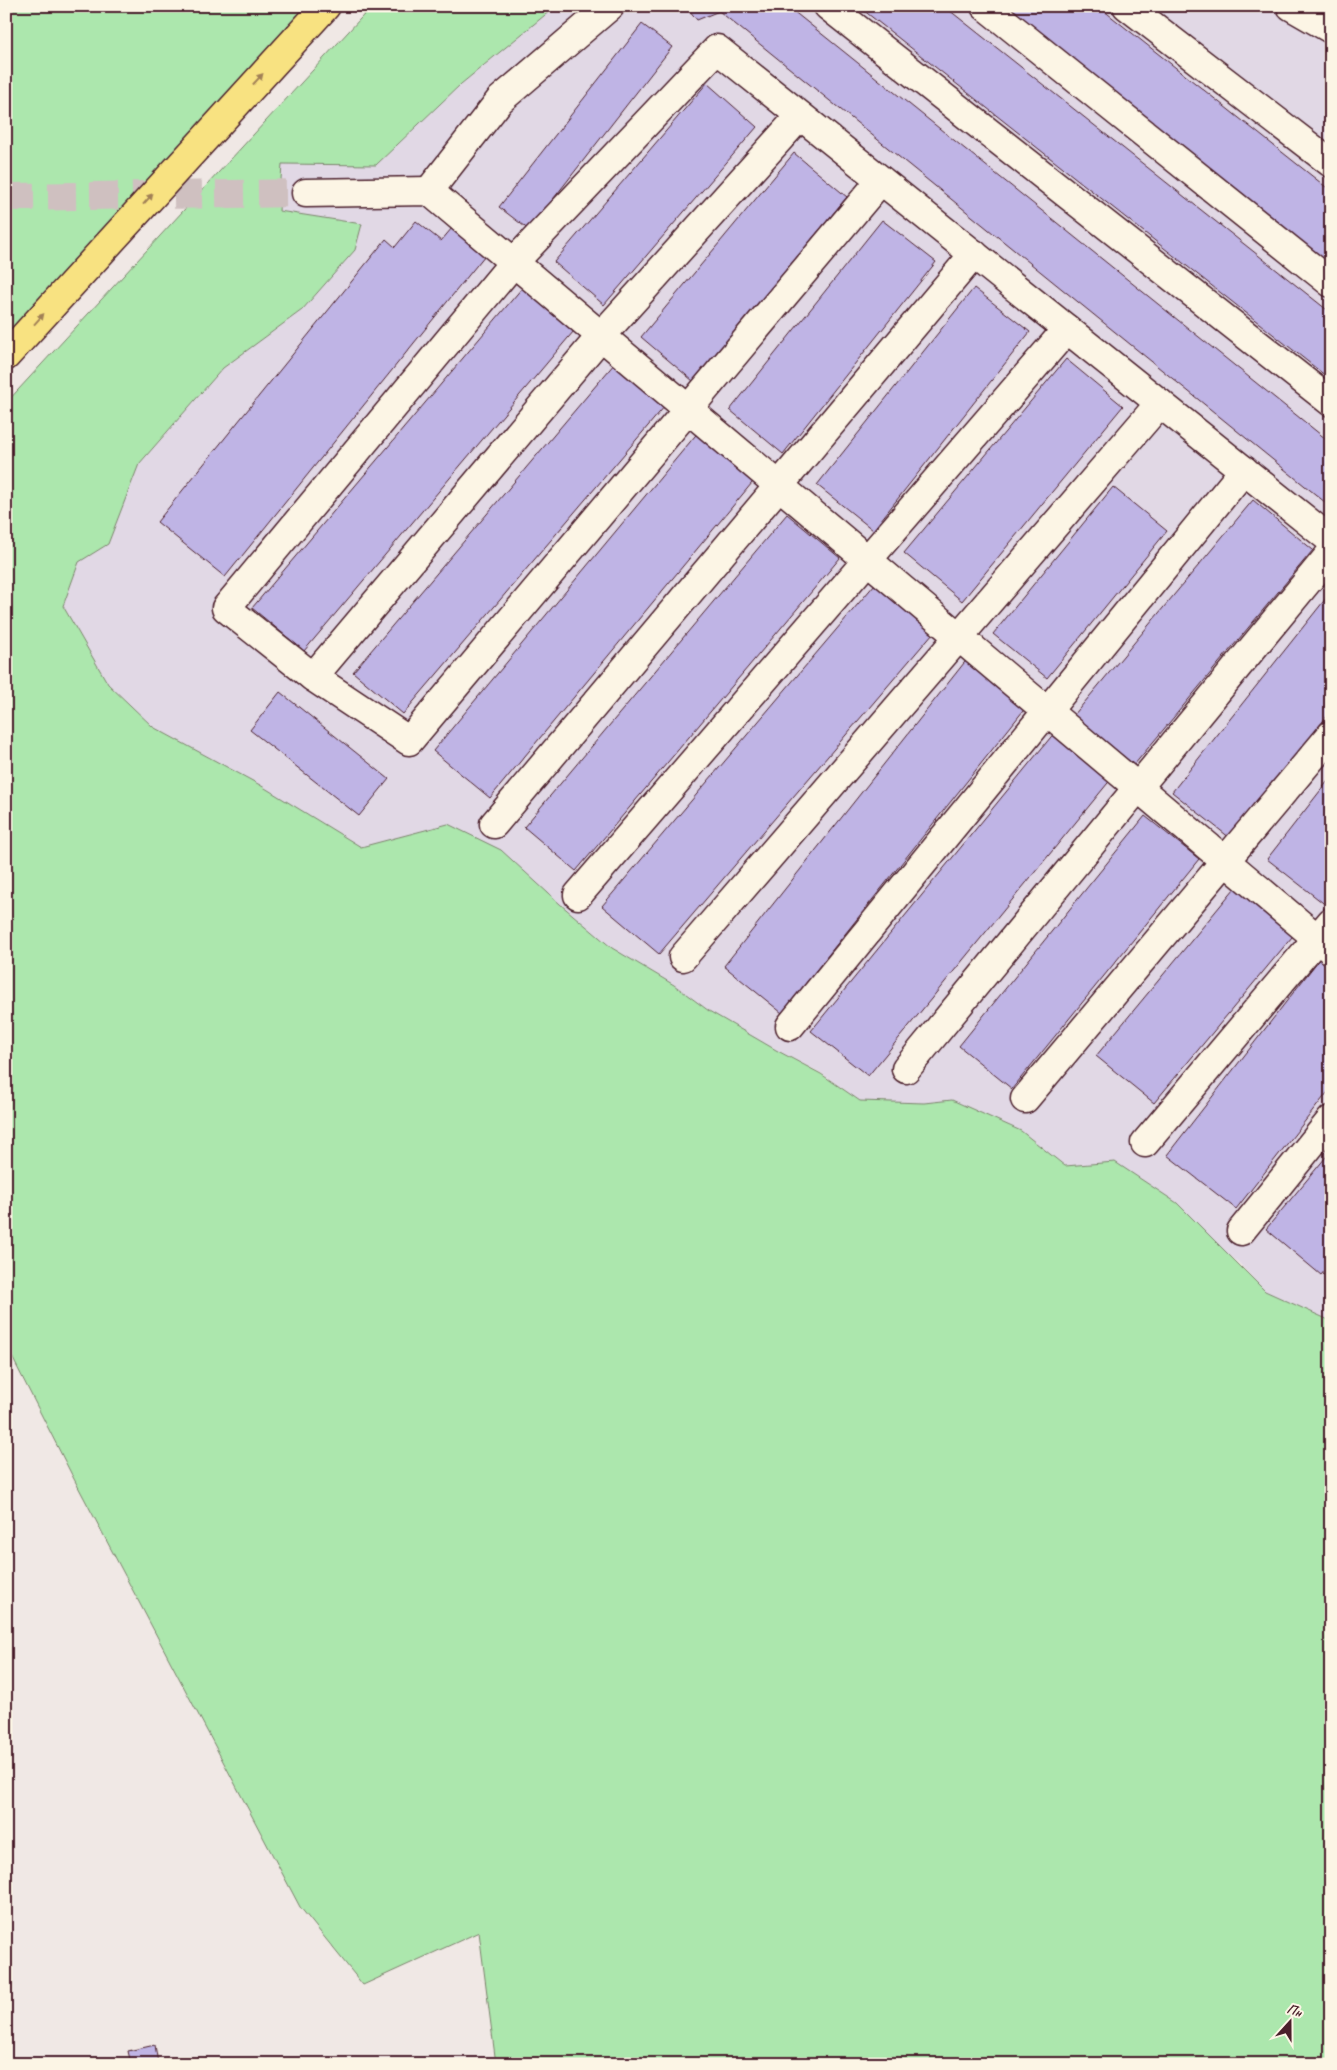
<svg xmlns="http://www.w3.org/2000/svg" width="1337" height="2070" viewBox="0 0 1337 2070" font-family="Caveat,sans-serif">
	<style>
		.built { fill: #e1d8e5 }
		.green { fill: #ace7ad; stroke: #7b836c }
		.building { fill: #bfb4e5; stroke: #4a1f2b }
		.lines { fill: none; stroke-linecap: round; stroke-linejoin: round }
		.minor-tunnel { stroke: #cfc0c0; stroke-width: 28; stroke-dasharray: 28 14; stroke-linecap: butt }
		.minor-casing { stroke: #4a1f2b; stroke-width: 31 }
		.major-casing { stroke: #4a1f2b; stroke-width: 31 }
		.minor { stroke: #fcf5e5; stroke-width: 28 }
		.major { stroke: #f8e281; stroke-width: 28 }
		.oneway { fill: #a18056 }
	</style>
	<rect width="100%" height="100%" fill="#f0e8e5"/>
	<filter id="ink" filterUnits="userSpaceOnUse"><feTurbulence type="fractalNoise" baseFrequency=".02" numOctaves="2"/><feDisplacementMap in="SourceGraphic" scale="10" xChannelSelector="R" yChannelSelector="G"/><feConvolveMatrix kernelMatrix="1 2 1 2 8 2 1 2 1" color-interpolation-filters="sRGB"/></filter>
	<g filter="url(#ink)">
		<polygon class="built" points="556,6 1331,6 1331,1321 1265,1291 1238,1262 1115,1162 1065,1166 1021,1131 952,1100 924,1103 860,1101 821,1073 776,1050 709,1011 674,985 612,948 560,904 448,824 361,848 259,785 153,727 108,684 63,606 79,561 108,544 139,464 223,368 302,310 355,250 361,224 279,211 282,164 376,165 461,84"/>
		<g class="green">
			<polygon points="18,6 308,6 6,336 6,226 10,206 6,170 6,9"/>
			<polygon points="372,6 556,6 461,84 376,165 282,164 279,211 362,224 355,250 302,310 223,368 139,464 108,544 79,562 63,606 108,684 153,727 260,785 361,847 448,824 501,850 560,904 612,948 674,985 709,1011 776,1050 821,1074 860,1101 924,1103 952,1100 1021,1131 1065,1166 1115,1162 1177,1203 1265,1291 1331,1321 1331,2064 496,2064 479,1932 363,1985 300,1907 74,1479 6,1345 6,403"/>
		</g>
		<g class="building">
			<polygon points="686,6 787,6 1331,443 1331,507 719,11 697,20"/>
			<polygon points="858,6 944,6 1331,313 1331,380"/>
			<polygon points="988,6 1098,6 1331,191 1331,278"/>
			<polygon points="642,24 672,47 529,230 499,207"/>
			<polygon points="707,83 757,127 604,305 554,262"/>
			<polygon points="794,153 847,197 693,381 641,337"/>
			<polygon points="882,220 936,262 783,454 730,410"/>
			<polygon points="416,221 441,241 452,228 485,255 225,577 157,522 386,239 395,247"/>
			<polygon points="528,281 579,325 304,651 252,608"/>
			<polygon points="974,288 1030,332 873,530 817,485"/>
			<polygon points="1066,359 1123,406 962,601 904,553"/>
			<polygon points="615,363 665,406 403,714 353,672"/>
			<polygon points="700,430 757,477 490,798 433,751"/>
			<polygon points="1113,487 1167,531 1047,678 993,634"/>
			<polygon points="1253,500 1313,550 1134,765 1074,715"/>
			<polygon points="787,514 840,558 576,871 524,827"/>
			<polygon points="875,584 933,633 659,954 602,906"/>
			<polygon points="1331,592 1331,711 1230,838 1172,792"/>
			<polygon points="968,658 1027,706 782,1013 724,966"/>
			<polygon points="280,692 389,779 359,816 250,730"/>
			<polygon points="1055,732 1112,778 868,1076 811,1031"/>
			<polygon points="1331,777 1331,900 1327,906 1267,859"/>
			<polygon points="1145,816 1199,859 1012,1089 959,1046"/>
			<polygon points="1239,883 1297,931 1154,1103 1096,1056"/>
			<polygon points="1321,957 1331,965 1331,1088 1236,1209 1167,1155"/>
			<polygon points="1331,1151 1331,1263 1321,1275 1266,1229"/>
			<polygon points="155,2045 158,2063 131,2064 128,2051"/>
		</g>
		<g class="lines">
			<polyline class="minor-tunnel" points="6,197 306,193"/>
			<defs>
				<g id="minor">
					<polyline points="828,6 1331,402"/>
					<polyline points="985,6 1331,283"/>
					<polyline points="1127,6 1331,163"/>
					<polyline points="1291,6 1331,29"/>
					<polyline points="881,180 409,741 313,677 226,608 514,262 717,49 1331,540"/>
					<polyline points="429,191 500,100 610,6"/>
					<polyline points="306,193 429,191 1331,950"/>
					<polyline points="313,677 601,336 800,116"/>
					<polyline points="494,824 974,254"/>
					<polyline points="578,895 1067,329"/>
					<polyline points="683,957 1160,403"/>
					<polyline points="790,1026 1244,470"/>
					<polyline points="906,1069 1331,553"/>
					<polyline points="1025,1099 1331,735"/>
					<polyline points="1145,1143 1331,922"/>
					<polyline points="1241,1231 1331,1120"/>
				</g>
				<polyline id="major" points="6,356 326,6"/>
			</defs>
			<use href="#minor" class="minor-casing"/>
			<use href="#major" class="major-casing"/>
			<use href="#minor" class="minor"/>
			<use href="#major" class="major"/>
		</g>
		<defs><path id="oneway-solid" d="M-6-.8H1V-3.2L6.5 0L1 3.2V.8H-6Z" transform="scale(1.25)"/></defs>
		<g class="oneway">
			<use href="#oneway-solid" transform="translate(258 79) rotate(-47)"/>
			<use href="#oneway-solid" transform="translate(148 199) rotate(-48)"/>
			<use href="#oneway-solid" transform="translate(39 319) rotate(-48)"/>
		</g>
	</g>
	<rect width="1337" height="2070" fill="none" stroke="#fcf5e5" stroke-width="25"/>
	<rect x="12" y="12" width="1312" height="2045" fill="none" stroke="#4a1f2b" stroke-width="2" filter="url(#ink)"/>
	<g transform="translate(1290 2022) rotate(21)" stroke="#fcf5e5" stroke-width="4" paint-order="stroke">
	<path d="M0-4L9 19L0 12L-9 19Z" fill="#4a1f2b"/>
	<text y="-8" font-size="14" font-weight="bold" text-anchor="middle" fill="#4a1f2b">Пн</text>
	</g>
</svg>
